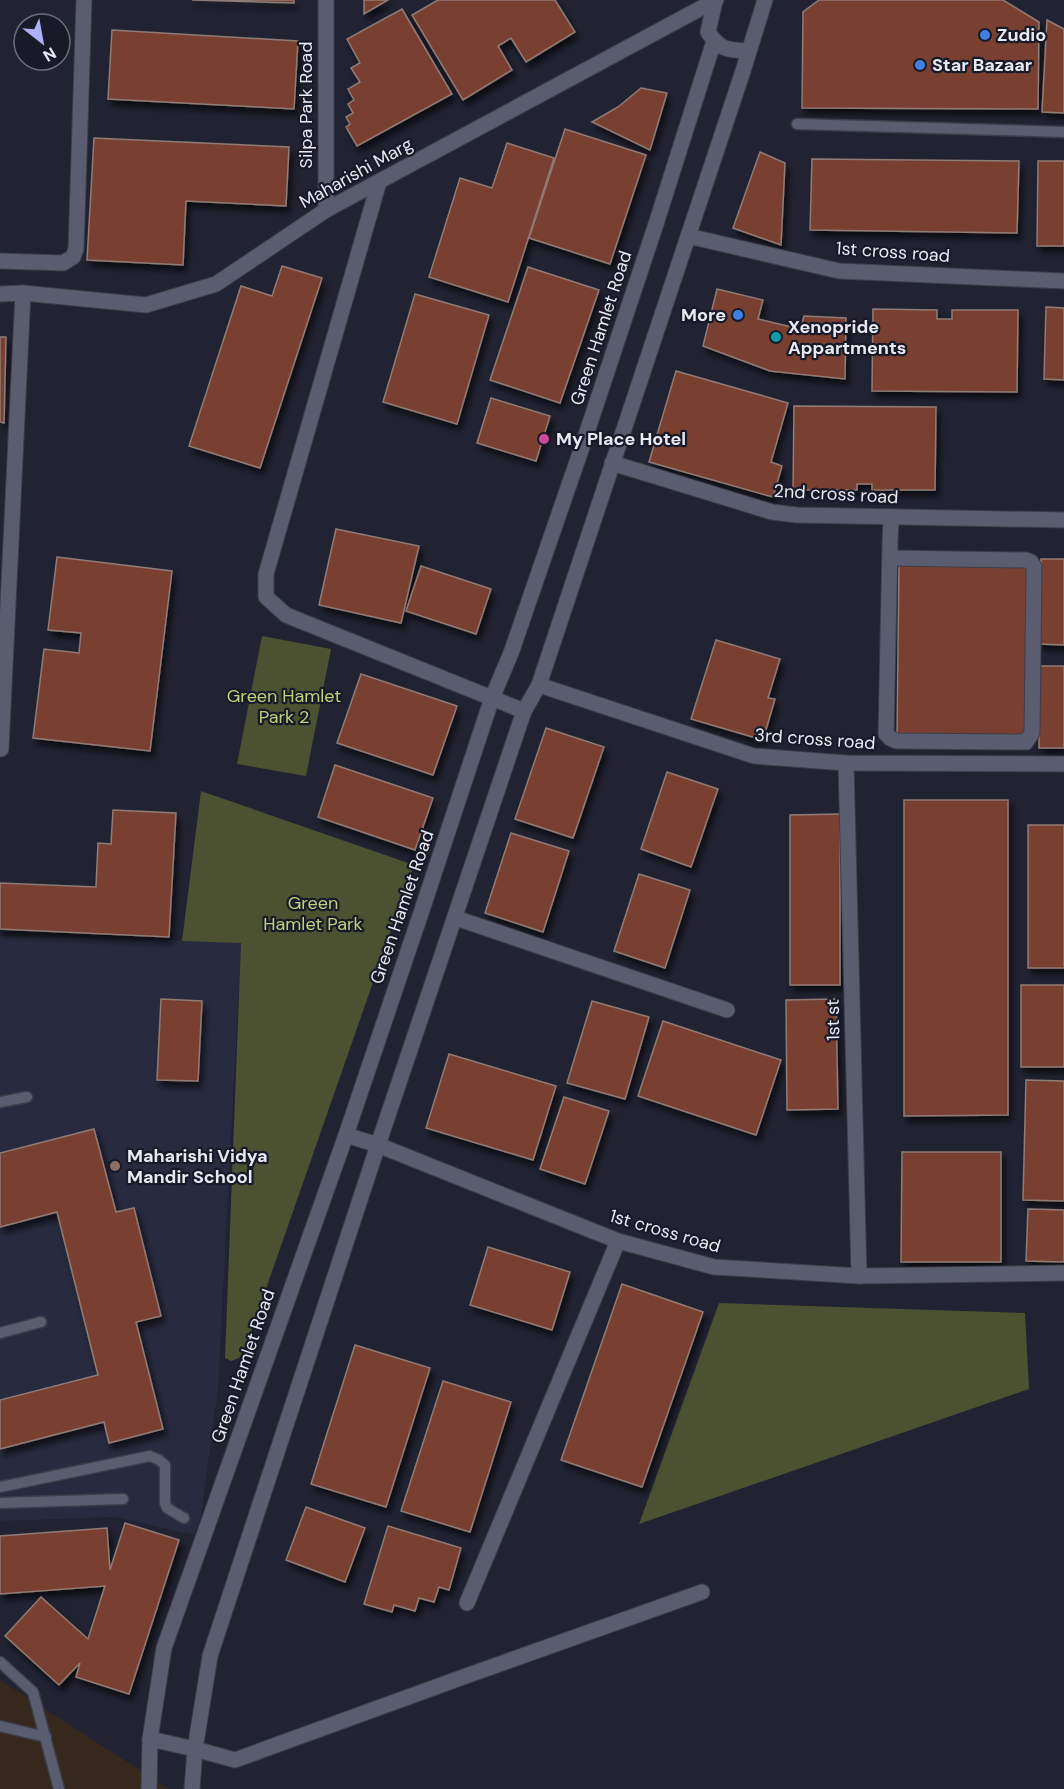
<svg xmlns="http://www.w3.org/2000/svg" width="1064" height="1789" viewBox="0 0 1064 1789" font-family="'DM Sans',sans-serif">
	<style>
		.commercial { fill: #37281d }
		.built { fill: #282a3f }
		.green { fill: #4b5131 }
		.building { fill: #794032; stroke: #907b75; stroke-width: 1.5; filter: url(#shadow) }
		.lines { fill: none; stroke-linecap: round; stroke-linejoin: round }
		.service-casing { stroke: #3c3d4a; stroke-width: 13 }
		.minor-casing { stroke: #3c3d4a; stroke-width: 17 }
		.service { stroke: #5a5d6f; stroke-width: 10 }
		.minor { stroke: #5a5d6f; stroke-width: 15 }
		.shop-dot { fill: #3f7fe0; stroke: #181a28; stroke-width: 2 }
		.culture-dot { fill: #0f9aa8; stroke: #181a28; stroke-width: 2 }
		.hotel-dot { fill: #d1479c; stroke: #181a28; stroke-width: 2 }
		.education-dot { fill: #8d6e63; stroke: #181a28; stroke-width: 2 }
		.labels { text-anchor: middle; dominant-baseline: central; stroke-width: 4.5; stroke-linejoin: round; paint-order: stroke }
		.poi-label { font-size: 18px; font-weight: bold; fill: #e8e9f4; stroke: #181a28; text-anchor: start }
		.street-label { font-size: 18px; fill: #e8e9f4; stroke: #181a28 }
		.park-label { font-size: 18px; fill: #c1d27b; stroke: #181a28 }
	</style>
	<defs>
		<filter id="shadow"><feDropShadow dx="3.5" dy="6" stdDeviation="3" flood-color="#0009"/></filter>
	</defs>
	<rect width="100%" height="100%" fill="#212332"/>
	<polygon class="commercial" points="0,1680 169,1789 0,1789"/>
	<polygon class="built" points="0,936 241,942 218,1389 201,1515 194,1535 115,1517 0,1521"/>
	<g class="green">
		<polygon points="262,636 331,649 306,776 237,764"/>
		<polygon points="201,791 414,865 245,1349 239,1358 231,1361 225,1358 241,943 182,941"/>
		<polygon points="719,1303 1025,1313 1029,1389 639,1524"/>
	</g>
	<g class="building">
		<polygon points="192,0 294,0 294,3"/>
		<polygon points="364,0 388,0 364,14"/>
		<polygon points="438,0 555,0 575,32 526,62 511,38 498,46 512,70 463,100 412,15"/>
		<polygon points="819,0 1003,0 1039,22 1038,109 802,108 803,12"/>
		<polygon points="402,9 452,94 357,146 346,127 350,124 346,117 353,113 348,104 354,100 348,89 360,82 351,68 360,63 347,39"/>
		<polygon points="1047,20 1064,29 1064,113 1042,112"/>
		<polygon points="112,30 298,41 294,109 108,99"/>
		<polygon points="641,88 667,93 650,150 592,122 618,107"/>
		<polygon points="565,129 646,155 610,264 529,238"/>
		<polygon points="94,138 289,147 286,206 186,201 183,265 87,260"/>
		<polygon points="507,143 554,158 508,302 429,277 460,178 492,188"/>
		<polygon points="760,152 785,163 781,245 733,228"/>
		<polygon points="812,159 1019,161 1017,233 810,230"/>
		<polygon points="1038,161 1064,161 1064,246 1037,246"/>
		<polygon points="282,266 322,278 260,468 189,446 241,286 272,296"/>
		<polygon points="528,267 599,290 560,403 490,380"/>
		<polygon points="717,289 763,300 758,319 800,329 804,316 846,318 845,379 770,371 703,346"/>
		<polygon points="415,294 489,315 457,424 383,402"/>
		<polygon points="1046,307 1064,308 1064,380 1044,379"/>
		<polygon points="873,309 937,310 937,319 952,319 952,310 1018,310 1017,392 872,391"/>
		<polygon points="0,337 6,337 4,423 0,422"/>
		<polygon points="676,371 788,403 771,462 782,466 773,497 649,462"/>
		<polygon points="491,398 550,416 536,461 477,443"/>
		<polygon points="794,406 936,407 935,490 872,490 872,484 857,484 857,490 793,490"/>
		<polygon points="336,529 419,546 401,623 319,605"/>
		<polygon points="57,557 172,571 150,751 33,738 44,649 79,653 81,633 48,630"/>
		<polygon points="1041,559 1064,559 1064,645 1039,644"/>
		<polygon points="899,565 1027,565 1025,737 897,737"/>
		<polygon points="421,566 491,589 476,634 406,611"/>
		<polygon points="716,640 780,659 768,698 775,699 763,740 691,719"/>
		<rect x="1039" y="666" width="25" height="82"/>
		<polygon points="361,674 457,706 433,775 337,743"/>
		<polygon points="546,728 604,747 573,838 515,819"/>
		<polygon points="335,765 433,798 415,850 318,817"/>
		<polygon points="667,772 718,789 691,867 641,849"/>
		<polygon points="904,800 1008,800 1008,1115 904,1116"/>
		<polygon points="113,810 176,813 169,937 0,929 0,883 96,887 98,843 111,844"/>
		<polygon points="840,814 840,985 790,985 790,815"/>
		<rect x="1028" y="825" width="36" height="143"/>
		<polygon points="511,833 569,851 543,932 485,913"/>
		<polygon points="639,874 690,890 665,968 614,951"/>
		<rect x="1021" y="985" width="43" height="82"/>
		<polygon points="161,999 202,1001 198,1081 157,1080"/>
		<polygon points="836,999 838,1109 787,1110 786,1000"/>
		<polygon points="592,1001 649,1017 625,1099 567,1083"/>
		<polygon points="663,1021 781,1060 756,1135 638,1096"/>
		<polygon points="449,1054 556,1086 533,1160 426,1128"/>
		<polygon points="1026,1080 1064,1081 1064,1201 1023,1200"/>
		<polygon points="564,1097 609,1111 585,1184 540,1169"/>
		<polygon points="94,1129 116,1212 134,1208 161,1316 136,1322 163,1429 109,1443 104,1422 0,1449 0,1400 98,1375 57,1212 0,1227 0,1153"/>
		<polygon points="902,1152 1001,1152 1001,1262 901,1262"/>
		<polygon points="1028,1209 1064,1210 1064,1262 1026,1261"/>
		<polygon points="488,1247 570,1272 552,1330 470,1305"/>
		<polygon points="622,1284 703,1312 642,1487 561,1460"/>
		<polygon points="355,1345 430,1368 386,1507 311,1484"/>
		<polygon points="443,1381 511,1402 470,1532 401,1511"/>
		<polygon points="306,1507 365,1528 345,1582 286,1560"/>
		<polygon points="125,1523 179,1540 129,1694 76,1677 80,1663 59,1685 5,1636 41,1597 88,1639 105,1586 0,1594 0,1536 107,1528 110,1570"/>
		<polygon points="388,1526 461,1548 449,1590 439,1587 434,1602 419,1598 415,1611 394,1605 392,1612 364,1604"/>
	</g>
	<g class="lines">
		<defs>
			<g id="service">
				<polyline points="797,124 1064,132"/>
				<polyline points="0,1102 27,1097"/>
				<polyline points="0,1333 41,1322"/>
				<polyline points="0,1487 150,1456 159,1460 165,1465 165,1503 167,1508 184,1518"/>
				<polyline points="0,1503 123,1499"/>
				<polyline points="0,1662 33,1692 59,1789"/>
				<polyline points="0,1726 46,1737"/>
			</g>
			<g id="minor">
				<polyline points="326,0 326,210"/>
				<path d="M 715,1 L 708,32 C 720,50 727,50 748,51"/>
				<polyline points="379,182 266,574 266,597 286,615 524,711"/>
				<polyline points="688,236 839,271 1064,281"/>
				<polyline points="0,261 63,263 73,257 76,249 84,0"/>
				<polyline points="0,294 23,293 146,305 216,284 326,210 716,0"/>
				<polyline points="612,463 772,512 797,515 1064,520"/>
				<polyline points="890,558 1026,560 1031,562 1034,567 1032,733 1026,742 896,741 890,738 886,734 890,544 891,517"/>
				<polyline points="539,685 754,756 846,763 1064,764"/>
				<polyline points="1,749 23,293"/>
				<polyline points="846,763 859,1276"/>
				<polyline points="456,918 727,1010"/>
				<polyline points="346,1135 378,1145 618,1241 714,1267 859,1276 1064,1273"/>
				<polyline points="467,1603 618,1241"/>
				<polyline points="150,1739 195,1749 235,1760 466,1676 702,1592"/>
				<polyline points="149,1789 150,1739 164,1648 346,1135 423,907 492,698 511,653 580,453 656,224 714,41"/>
				<polyline points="192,1789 195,1749 210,1656 378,1145 524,711 539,685 742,74 765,0"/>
			</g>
		</defs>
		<use href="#service" class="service-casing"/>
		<use href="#minor" class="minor-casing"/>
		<use href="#service" class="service"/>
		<use href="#minor" class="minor"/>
	</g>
	<g class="shop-dot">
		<circle cx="985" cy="35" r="6"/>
		<circle cx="920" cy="65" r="6"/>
		<circle cx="738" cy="315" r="6"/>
	</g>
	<circle class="culture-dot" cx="776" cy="337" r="6"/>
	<circle class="hotel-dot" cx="544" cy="439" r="6"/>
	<circle class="education-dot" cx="115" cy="1166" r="6"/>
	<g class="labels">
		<g class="poi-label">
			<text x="997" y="35">Zudio</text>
			<text x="932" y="65">Star Bazaar</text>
			<text x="726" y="315" text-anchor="end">More</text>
			<text x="788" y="327">Xenopride<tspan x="788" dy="21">Appartments</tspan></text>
			<text x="556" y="439">My Place Hotel</text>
			<text x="127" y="1156">Maharishi Vidya<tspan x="127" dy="21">Mandir School</tspan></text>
		</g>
		<g class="street-label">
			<text transform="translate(306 105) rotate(-90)">Silpa Park Road</text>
			<text transform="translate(356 173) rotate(-29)">Maharishi Marg</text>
			<text transform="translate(893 252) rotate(4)">1st cross road</text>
			<text transform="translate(601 328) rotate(-72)">Green Hamlet Road</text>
			<text transform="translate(836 494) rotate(3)">2nd cross road</text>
			<text transform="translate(815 739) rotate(4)">3rd cross road</text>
			<text transform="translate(402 907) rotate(-71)">Green Hamlet Road</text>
			<text transform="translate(833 1020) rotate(-91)">1st st</text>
			<text transform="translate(665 1231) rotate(16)">1st cross road</text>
			<text transform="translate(243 1366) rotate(-71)">Green Hamlet Road</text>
		</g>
		<g class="park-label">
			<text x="284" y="696">Green Hamlet<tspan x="284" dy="21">Park 2</tspan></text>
			<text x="313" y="903">Green<tspan x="313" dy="21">Hamlet Park</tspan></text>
		</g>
	</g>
	<g transform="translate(42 42) rotate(149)"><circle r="28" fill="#181a28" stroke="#6b6d7a" stroke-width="1.5"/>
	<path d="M0-4.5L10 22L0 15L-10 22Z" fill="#aeaefb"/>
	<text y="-9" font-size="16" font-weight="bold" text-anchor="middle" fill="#e8e9f4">N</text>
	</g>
</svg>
